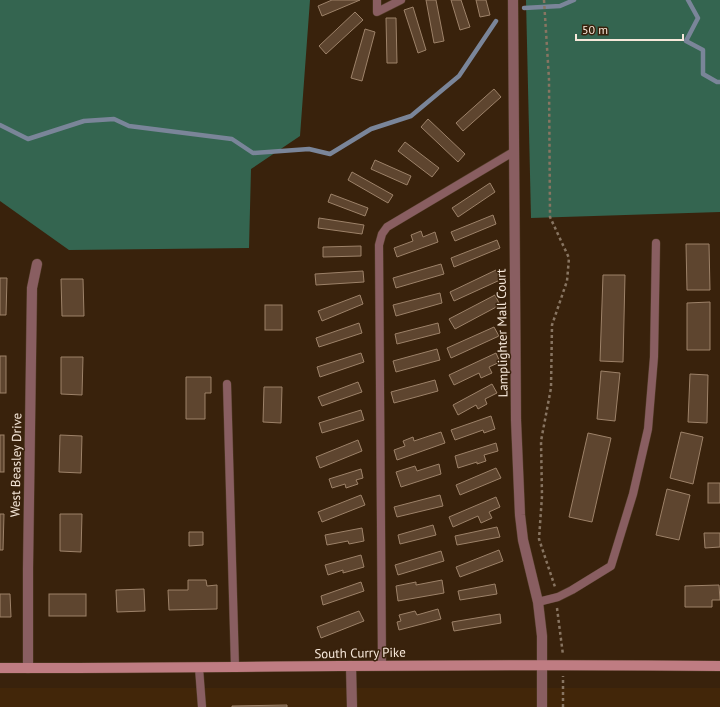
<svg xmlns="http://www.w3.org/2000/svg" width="720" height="707" viewBox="0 0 720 707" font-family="'PT Sans',sans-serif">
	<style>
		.built { fill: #422609 }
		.forest { fill: #346550 }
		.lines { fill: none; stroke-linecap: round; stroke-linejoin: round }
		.stream { stroke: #7a8599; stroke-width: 4.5 }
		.building { fill: #5e452f; stroke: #9d8269 }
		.service-casing { stroke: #543e29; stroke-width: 9 }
		.minor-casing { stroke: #543e29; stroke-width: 11 }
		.secondary-casing { stroke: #543e29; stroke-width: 11 }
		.path { stroke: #887562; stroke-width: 2.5; stroke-dasharray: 3 3; stroke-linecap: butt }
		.service { stroke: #895e61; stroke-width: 8 }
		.minor { stroke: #895e61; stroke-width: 10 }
		.secondary { stroke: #bf7c82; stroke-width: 10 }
		.labels { text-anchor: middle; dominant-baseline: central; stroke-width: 3; stroke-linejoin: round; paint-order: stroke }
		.street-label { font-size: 13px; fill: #f7e8da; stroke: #39220c }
	</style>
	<rect width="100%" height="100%" fill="#39220c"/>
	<rect class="built" x="0" y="688" width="720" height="19"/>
	<g class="forest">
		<polygon points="0,0 310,0 300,136 251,169 249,248 69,250 0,201"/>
		<polygon points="526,0 720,0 720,212 531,218"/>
	</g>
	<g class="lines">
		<g class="stream">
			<polyline points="688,0 698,18 686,41 703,50 703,74 717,82 720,82"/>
			<polyline points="524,8 560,6 574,0"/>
			<polyline points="0,125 28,139 84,121 114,119 129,126 232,139 253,153 309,149 330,154 371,129 411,116 459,76 496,21"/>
		</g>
	</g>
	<g class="building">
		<polygon points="332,0 360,0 322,16 318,6"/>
		<polygon points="426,0 436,0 444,41 434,43"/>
		<polygon points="451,0 461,0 470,27 460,30"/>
		<polygon points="476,0 486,0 490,15 480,17"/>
		<polygon points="413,7 426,50 418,53 404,10"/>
		<polygon points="355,12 363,20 326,54 319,46"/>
		<polygon points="386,18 396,18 397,63 387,63"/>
		<polygon points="365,29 375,32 362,81 351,78"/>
		<polygon points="494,89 501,97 463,131 456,123"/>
		<polygon points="428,119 465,154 458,162 421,127"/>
		<polygon points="405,142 439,168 432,177 398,151"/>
		<polygon points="375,160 411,176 407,185 371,169"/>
		<polygon points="352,172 393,195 388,203 348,180"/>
		<polygon points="490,183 495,192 458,217 452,208"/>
		<polygon points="331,194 368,208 365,216 328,202"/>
		<polygon points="493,215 496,224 455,241 451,232"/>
		<polygon points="319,218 364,225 362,234 318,228"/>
		<polygon points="421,231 423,237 435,232 438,242 397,257 394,248 413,241 411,235"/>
		<polygon points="497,240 500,248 454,267 451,258"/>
		<polygon points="686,244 709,244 710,290 687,290"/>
		<polygon points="361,246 361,256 323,257 323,247"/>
		<polygon points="441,264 444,274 396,288 393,278"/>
		<polygon points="496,270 500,280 454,301 450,292"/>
		<polygon points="363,271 364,282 316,285 315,274"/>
		<polygon points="603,275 625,275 623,362 600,361"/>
		<polygon points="0,278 7,278 6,315 0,315"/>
		<polygon points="61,279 83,279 84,316 62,316"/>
		<polygon points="440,293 442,303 396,316 393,305"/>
		<polygon points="360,295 363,304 322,321 318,311"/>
		<polygon points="495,295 500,305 455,329 449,319"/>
		<polygon points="710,302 710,350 687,350 687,303"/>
		<rect x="265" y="305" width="17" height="25"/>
		<polygon points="359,323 362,333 319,347 316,338"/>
		<polygon points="438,323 440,333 397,344 395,334"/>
		<polygon points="494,327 499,336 451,358 447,348"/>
		<polygon points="437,349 440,360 396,372 393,361"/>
		<polygon points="361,353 364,362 320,377 317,367"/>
		<polygon points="496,353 500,362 489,367 492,373 481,378 479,373 454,385 449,375"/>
		<rect x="0" y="356" width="6" height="37"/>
		<polygon points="61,357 83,357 82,395 61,394"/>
		<polygon points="601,371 620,373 615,421 597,419"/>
		<polygon points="690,374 708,375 707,423 688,422"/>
		<polygon points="186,377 211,377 211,393 205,393 205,419 186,419"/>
		<polygon points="435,380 438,391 394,403 391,392"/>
		<polygon points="358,382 362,392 322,406 318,397"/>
		<polygon points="492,384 497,393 485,399 487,404 478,409 476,405 458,415 453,405"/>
		<polygon points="264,387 282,387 281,423 263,422"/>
		<polygon points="361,410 364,420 322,433 319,423"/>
		<polygon points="491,416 495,429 484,433 483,430 455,440 451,430"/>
		<polygon points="441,432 445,443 397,460 394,450 405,446 403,441 413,437 414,441"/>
		<polygon points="681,432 703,437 693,484 670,478"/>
		<polygon points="588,433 611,438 592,522 569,517"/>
		<rect x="0" y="435" width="4" height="37"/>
		<polygon points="60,435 82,436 81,473 59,472"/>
		<polygon points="358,440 362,451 320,468 316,457"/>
		<polygon points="496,443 498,451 484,455 486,461 477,464 477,462 458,468 455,456"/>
		<polygon points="439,464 441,474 401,487 396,472 415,466 417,471"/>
		<polygon points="496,468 501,478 460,495 456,485"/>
		<polygon points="361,469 363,478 356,480 358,484 346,488 345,484 332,488 329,479"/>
		<rect x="708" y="483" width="12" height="20"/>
		<polygon points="667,489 690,495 679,540 656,535"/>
		<polygon points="361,495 365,505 322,522 318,512"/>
		<polygon points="440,495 443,506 397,517 394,507"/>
		<polygon points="496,497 500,507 489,512 492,518 481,523 478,516 453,527 449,517"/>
		<polygon points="0,514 4,514 3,550 0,550"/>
		<polygon points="60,514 82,514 81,552 60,551"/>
		<polygon points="433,525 436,535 400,544 398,535"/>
		<polygon points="497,527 500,537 457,545 455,536"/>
		<polygon points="362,528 364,541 349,544 348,541 327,545 325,535"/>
		<polygon points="189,532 203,532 203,545 189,546"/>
		<polygon points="704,533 720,533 720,547 705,548"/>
		<polygon points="499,550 503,561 460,577 456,567"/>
		<polygon points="441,551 444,561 398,575 395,565"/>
		<polygon points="361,555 364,567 343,573 343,570 328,575 325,565"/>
		<polygon points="188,580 206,580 207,586 217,585 217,609 169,610 168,590 188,590"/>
		<polygon points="442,580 444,593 398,601 396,586 416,582 416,585"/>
		<polygon points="361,582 364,591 323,605 321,596"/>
		<polygon points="495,584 497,594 460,600 458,591"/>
		<polygon points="719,585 720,600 712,600 712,607 685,607 685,586"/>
		<polygon points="144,589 145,611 117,612 116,590"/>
		<polygon points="0,594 10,594 11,617 0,617"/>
		<rect x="49" y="594" width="37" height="22"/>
		<polygon points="438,609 441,619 399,630 397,622 401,621 399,615 415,611 417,615"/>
		<polygon points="359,611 364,621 321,638 317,627"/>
		<polygon points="500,614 501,623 454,631 452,622"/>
		<polygon points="287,705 287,707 232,707 232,706"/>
	</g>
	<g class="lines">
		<defs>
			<g id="service">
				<polyline points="377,0 377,12 401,0"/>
				<polyline points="227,384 235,667"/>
				<polyline points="538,602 558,597 572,590 611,566 633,494 648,429 654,357 656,243"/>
				<polyline points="382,666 379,245 382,234 387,227 513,152"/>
				<polyline points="199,668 202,707"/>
			</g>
			<g id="minor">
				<polyline points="513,0 516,420 520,515 523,540 538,602 542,636 542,707"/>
				<polyline points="351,666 352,707"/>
				<polyline points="28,668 28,569 32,288 37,264"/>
			</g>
			<path id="secondary" d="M 0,668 C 240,668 480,663 720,666"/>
		</defs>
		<use href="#service" class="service-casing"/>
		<use href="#minor" class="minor-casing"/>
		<use href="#secondary" class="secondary-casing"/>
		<g class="path">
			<polyline points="544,0 549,79 550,217 569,258 567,281 552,325 551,388 541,441 542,496 539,539 555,587"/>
			<polyline points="557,608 563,655"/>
			<polyline points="563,707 563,676"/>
		</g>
		<use href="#service" class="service"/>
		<use href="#minor" class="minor"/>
		<use href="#secondary" class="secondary"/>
	</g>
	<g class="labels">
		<g class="street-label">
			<text transform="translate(502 333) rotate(-91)">Lamplighter Mall Court</text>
			<text transform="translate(16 465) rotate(-89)">West Beasley Drive</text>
			<text transform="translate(360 653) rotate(-1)">South Curry Pike</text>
		</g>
	</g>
	<path d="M576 34v6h107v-6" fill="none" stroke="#f7e8da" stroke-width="2"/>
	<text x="582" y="34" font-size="12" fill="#f7e8da" stroke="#39220c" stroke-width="3" paint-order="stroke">50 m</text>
</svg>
